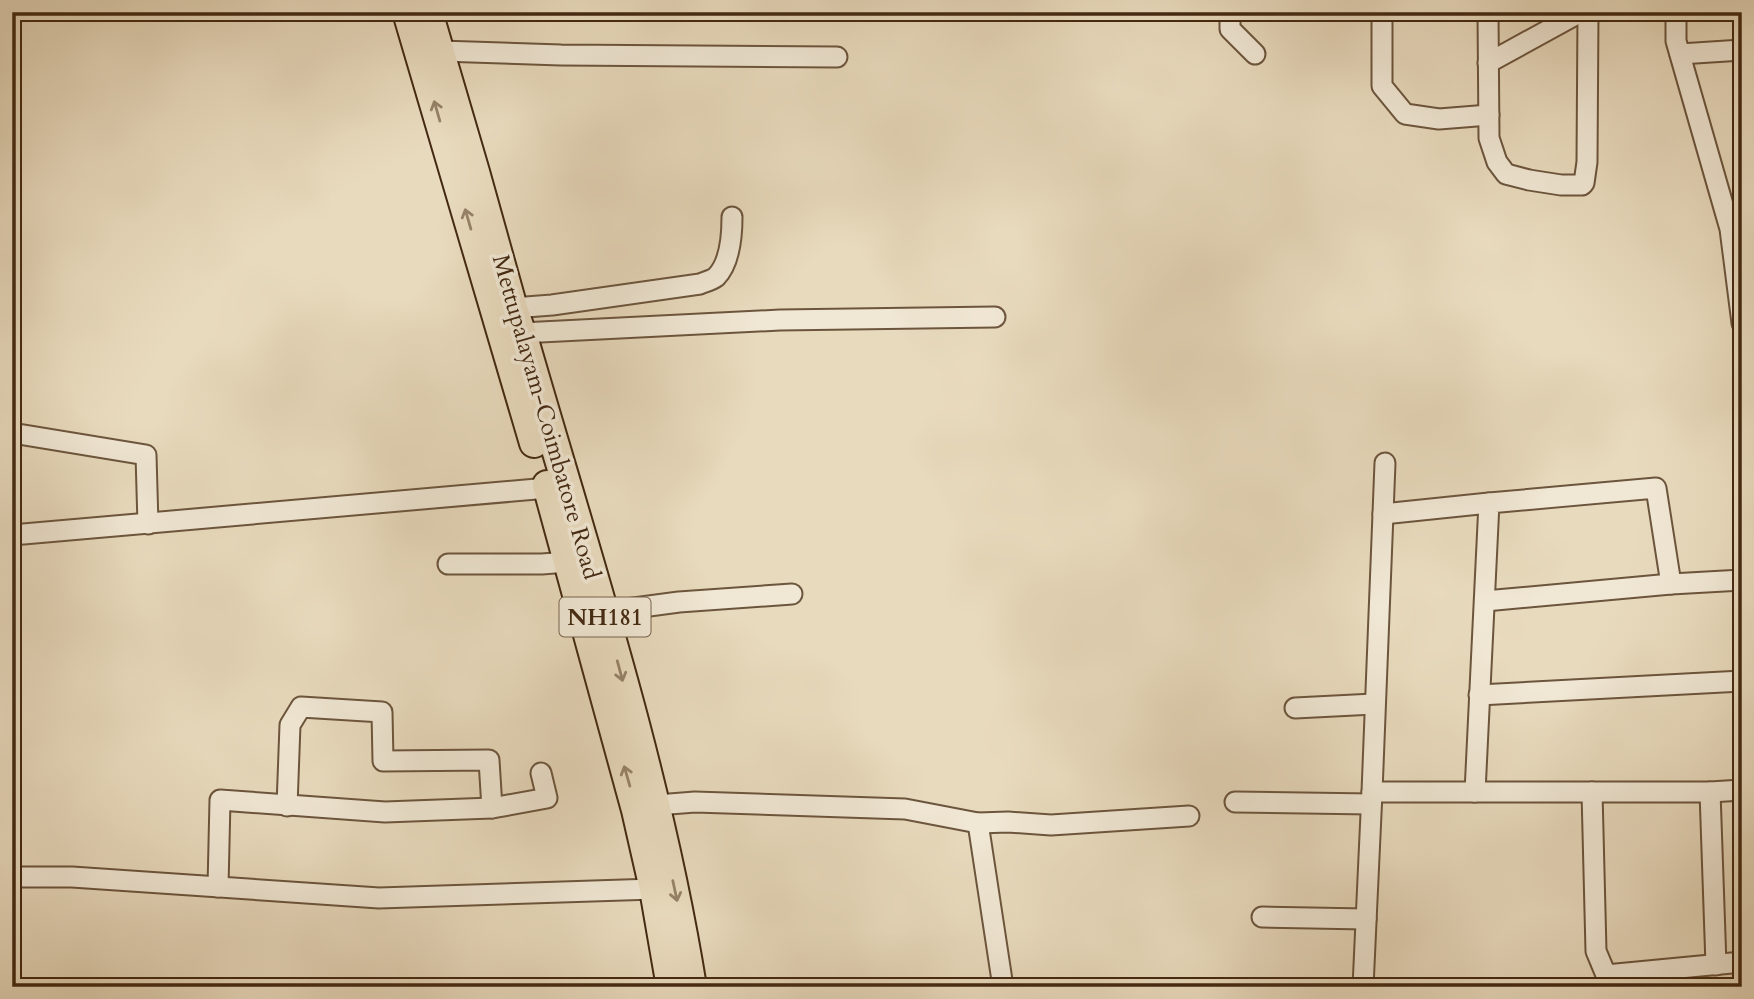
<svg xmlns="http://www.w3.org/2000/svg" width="1754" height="999" viewBox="0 0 1754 999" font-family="Cardo,serif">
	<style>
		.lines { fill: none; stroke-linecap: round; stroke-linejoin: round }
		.minor-casing { stroke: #6c553d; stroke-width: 23 }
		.highway-casing { stroke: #432912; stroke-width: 32 }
		.minor { stroke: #f0e7d4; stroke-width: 19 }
		.highway { stroke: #e8dabd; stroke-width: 28 }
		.oneway { stroke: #968268 }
		.labels { text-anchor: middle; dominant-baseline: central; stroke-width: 7; stroke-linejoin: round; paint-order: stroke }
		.shield { fill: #f0e7d4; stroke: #77624c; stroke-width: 2 }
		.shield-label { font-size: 23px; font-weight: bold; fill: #432912 }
		.street-label { font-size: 24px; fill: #432912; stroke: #f0e7d4 }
	</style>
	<rect width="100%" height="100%" fill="#e8dabd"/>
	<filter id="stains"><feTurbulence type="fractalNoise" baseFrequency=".00286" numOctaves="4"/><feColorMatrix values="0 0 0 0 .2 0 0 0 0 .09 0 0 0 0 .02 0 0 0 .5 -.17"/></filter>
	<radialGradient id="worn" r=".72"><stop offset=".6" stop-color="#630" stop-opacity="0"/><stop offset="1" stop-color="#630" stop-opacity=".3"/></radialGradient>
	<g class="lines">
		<defs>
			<g id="minor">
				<polyline points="1230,12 1230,29 1255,54"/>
				<polyline points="1382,12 1382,86 1405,114 1439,119 1489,115"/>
				<polyline points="1488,12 1489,138 1497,162 1506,174 1529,180 1561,185 1582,185 1584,183 1587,162 1588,12"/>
				<polyline points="1676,12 1676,41 1730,229 1742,323"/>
				<polyline points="440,51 561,55 837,57"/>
				<polyline points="1680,54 1742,50"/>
				<polyline points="1488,63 1581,12"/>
				<path d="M 513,308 L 552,305 L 700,284 C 705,282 712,280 716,277 C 730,263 732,235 732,217"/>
				<polyline points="511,336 521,333 780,320 995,317"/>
				<polyline points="12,433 146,455 148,524"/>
				<polyline points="1383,514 1489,503"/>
				<polyline points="12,535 548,488"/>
				<polyline points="448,564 542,564 567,562"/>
				<polyline points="1485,601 1671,584"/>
				<polyline points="604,612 679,602 792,594"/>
				<polyline points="1479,695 1742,681"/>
				<polyline points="1295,708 1374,704"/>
				<polyline points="1372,792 1385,463"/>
				<polyline points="1475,792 1489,503 1656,488 1671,584 1742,580"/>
				<polyline points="1592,792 1596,951 1606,975 1742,962"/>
				<polyline points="1710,792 1716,965"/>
				<polyline points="1235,802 1371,804"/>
				<polyline points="657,805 695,802 905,809 978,823 1008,822 1051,825 1189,816"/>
				<polyline points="287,806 290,725 301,707 382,712 383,761 489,760 492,808"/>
				<polyline points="978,823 1003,987"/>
				<polyline points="12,877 72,877 379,898 654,889"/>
				<polyline points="218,887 220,800 385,812 492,808 547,798 541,773"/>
				<polyline points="1262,917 1366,919"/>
				<polyline points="1363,987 1372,792 1710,792 1742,790"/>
			</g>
			<g id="highway">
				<polyline points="407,12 534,443"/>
				<path d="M 428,12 L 475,172 L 513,308 L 526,347 C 587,558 657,769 692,987"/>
				<polyline points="547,485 636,810 654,889 671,987"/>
			</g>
		</defs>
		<use href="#minor" class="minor-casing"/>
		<use href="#highway" class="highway-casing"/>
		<use href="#minor" class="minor"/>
		<use href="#highway" class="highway"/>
	</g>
	<defs><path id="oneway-shaft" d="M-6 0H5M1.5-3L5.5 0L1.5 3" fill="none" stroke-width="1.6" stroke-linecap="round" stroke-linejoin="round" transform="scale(1.75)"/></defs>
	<g class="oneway">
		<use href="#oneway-shaft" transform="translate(437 111) rotate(-106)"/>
		<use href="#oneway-shaft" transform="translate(468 219) rotate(-106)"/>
		<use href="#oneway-shaft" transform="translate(620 671) rotate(75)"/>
		<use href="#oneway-shaft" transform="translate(627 776) rotate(-106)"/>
		<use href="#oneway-shaft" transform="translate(675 891) rotate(78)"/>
	</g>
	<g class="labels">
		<rect class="shield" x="559.5" y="597.5" width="91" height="39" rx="5"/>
		<g class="shield-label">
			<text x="605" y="617">NH181</text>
		</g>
		<g class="street-label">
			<text transform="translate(546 417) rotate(74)">Mettupalayam-Coimbatore Road</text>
		</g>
	</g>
	<rect width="1754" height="999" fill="none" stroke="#e8dabd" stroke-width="42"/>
	<rect x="14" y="14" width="1726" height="971" fill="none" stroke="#432912" stroke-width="3.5"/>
	<rect x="21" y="21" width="1712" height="957" fill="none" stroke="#432912" stroke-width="2"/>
	<rect width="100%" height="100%" filter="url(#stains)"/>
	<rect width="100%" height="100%" fill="url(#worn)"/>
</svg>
